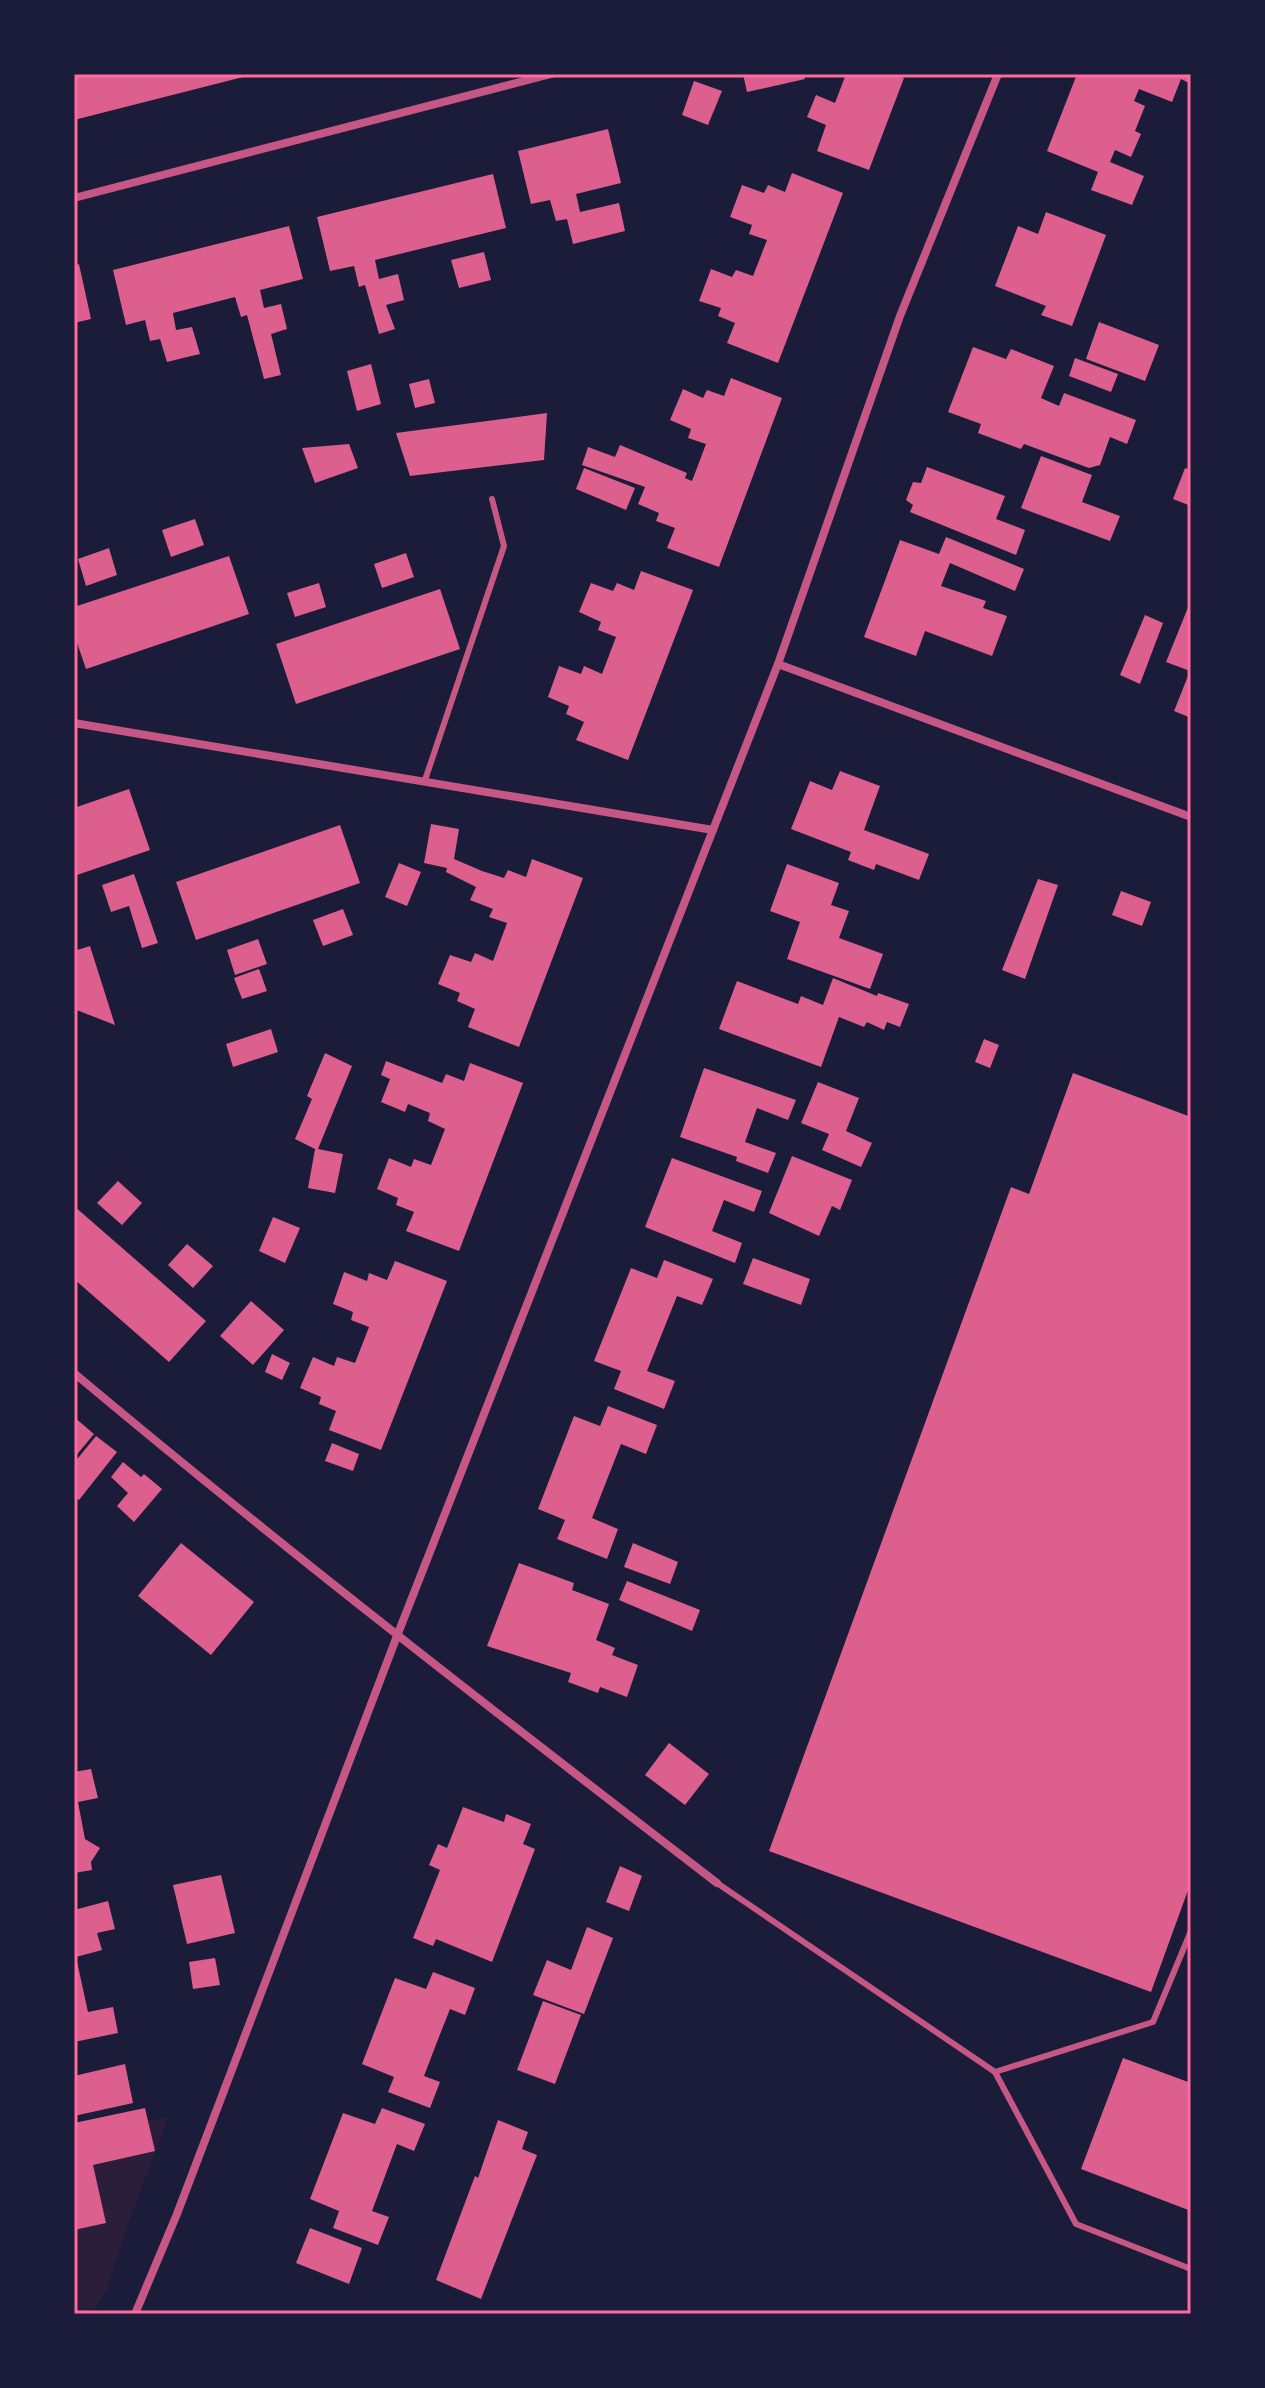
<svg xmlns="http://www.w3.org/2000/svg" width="1265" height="2388" viewBox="0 0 1265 2388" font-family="Signika,sans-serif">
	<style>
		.green { fill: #2a1e3b }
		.building { fill: #dd5f8e }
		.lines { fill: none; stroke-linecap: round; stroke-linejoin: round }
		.service { stroke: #c65784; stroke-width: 6 }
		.minor { stroke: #c65784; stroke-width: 8 }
		.neatline { fill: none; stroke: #ff6b9d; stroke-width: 3 }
	</style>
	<rect width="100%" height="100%" fill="#1b1b3a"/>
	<polygon class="green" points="168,2117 123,2238 107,2289 92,2314 74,2314 74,2134"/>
	<g class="building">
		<polygon points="74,74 251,74 251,75 74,120"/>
		<polygon points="743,74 803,74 805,79 747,92"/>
		<polygon points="846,74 893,74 904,78 869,170 817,151 826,125 807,117 816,95 835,103"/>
		<polygon points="1077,74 1128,74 1134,77 1135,74 1191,74 1191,84 1181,79 1172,102 1139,89 1134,101 1145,106 1135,131 1141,134 1131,157 1115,150 1110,162 1144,176 1132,205 1091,190 1098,172 1047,151"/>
		<polygon points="694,81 722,91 708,125 682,115"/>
		<polygon points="608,129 621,183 576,194 580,212 619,203 625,231 573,244 567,219 556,221 550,200 531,204 518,151"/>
		<polygon points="792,173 843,193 778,363 727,343 735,323 718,316 721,308 699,301 711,269 732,277 736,270 753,276 767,240 749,234 752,225 730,217 742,185 764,193 768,185 785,192"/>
		<polygon points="493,174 506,228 375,260 379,279 398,274 404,300 386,305 395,329 379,334 365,285 359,287 354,266 330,271 317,217"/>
		<polygon points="1046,212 1106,235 1072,326 1041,315 1046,306 995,286 1018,226 1038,234"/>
		<polygon points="289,226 303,279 260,290 264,308 281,304 287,329 271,334 281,375 264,379 247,315 241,317 235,297 173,313 176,330 192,327 200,354 183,358 167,362 160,339 150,341 145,320 126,325 113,270"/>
		<polygon points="484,252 491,280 459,288 451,260"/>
		<polygon points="79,264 91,319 74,323 74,266"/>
		<polygon points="1099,322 1159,345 1145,381 1086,359"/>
		<polygon points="973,347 1006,359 1011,349 1054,366 1041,398 1059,406 1064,393 1136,420 1127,444 1110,437 1100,465 1089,468 1024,444 1021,449 978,433 981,424 948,412"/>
		<polygon points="1075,358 1118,374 1111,392 1069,376"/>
		<polygon points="371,364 381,404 357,411 347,371"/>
		<polygon points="731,378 782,398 719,567 667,548 675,528 656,521 659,513 638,504 645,487 582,465 588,447 615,457 620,445 687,473 685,478 692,481 706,444 688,438 691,429 670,420 683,389 703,398 707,390 724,396"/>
		<polygon points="429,379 435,403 415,408 409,384"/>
		<polygon points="547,413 544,460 410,476 396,433"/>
		<polygon points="349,444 358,468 315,483 302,448"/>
		<polygon points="1041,456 1092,475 1082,502 1120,516 1110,541 1021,508"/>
		<polygon points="927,467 1005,496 996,519 1025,530 1016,555 910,512 913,505 906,500 913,482 921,483"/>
		<polygon points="584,468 635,488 626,510 576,489"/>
		<polygon points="1185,468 1191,470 1191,506 1173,499"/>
		<polygon points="195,519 204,545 171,557 162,530"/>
		<polygon points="946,537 1024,569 1015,591 950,563 941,586 986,601 983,608 1007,616 992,656 925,631 916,656 864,637 900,540 939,554"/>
		<polygon points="109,548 117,575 86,586 78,559"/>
		<polygon points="406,553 414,577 382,588 374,564"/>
		<polygon points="229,556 249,614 86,669 74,634 74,607"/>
		<polygon points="641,571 693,590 628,760 576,740 584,722 566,714 569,706 548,697 559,666 581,674 584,666 602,674 616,637 598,630 601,622 579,612 591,583 613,591 617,583 634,590"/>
		<polygon points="319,583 326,607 295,617 287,593"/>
		<polygon points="440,589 460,649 296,704 276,644"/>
		<polygon points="1191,600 1191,718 1174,711 1190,671 1166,662"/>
		<polygon points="1145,615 1163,623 1140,684 1120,675"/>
		<polygon points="840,771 880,786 864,830 929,854 919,880 876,864 874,870 848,860 851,852 791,829 810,781 832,790"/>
		<polygon points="129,789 150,850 74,876 74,808"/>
		<polygon points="431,824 459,829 454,859 482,871 504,878 508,870 526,877 532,859 583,878 519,1047 468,1027 475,1009 457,1001 460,993 438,984 450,955 471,962 475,953 493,961 507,923 489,917 493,909 470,900 476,887 446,872 447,868 424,863"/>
		<polygon points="340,825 360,883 196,940 176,882"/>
		<polygon points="399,863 421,872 407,906 385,897"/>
		<polygon points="787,864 839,883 831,905 849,911 839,938 883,954 870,989 787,959 800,922 770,911"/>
		<polygon points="134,874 158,943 142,948 129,906 111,912 102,885"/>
		<polygon points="1038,879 1058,885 1025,979 1002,970"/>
		<polygon points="1121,891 1151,902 1142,926 1112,915"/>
		<polygon points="343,909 353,935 323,946 313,920"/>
		<polygon points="258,939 267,964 235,975 227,950"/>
		<polygon points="90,946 115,1025 74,1009 74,951"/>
		<polygon points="259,969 267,991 242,999 234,978"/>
		<polygon points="833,978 877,996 878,993 909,1004 900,1027 887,1022 884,1030 867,1022 864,1027 839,1017 821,1067 719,1029 737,981 798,1004 801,996 823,1005"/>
		<polygon points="271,1029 278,1052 233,1067 226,1044"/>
		<polygon points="984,1039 999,1045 990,1068 975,1062"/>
		<polygon points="325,1053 352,1066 318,1149 343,1154 335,1193 308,1188 315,1149 295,1139 312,1099 307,1096"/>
		<polygon points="386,1061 442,1083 446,1074 464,1081 470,1063 523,1083 459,1251 406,1231 414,1212 396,1205 398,1198 377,1189 389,1158 411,1167 414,1159 431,1165 445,1129 428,1121 430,1113 408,1104 405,1112 381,1102 390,1079 381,1075"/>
		<polygon points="704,1068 796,1100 788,1120 757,1108 745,1142 776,1153 768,1173 736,1161 737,1157 680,1137"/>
		<polygon points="1073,1073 1191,1117 1191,1882 1151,1992 769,1851 1011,1187 1029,1194"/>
		<polygon points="818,1082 859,1098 846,1131 872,1143 861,1167 822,1150 829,1134 801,1123"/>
		<polygon points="792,1156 852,1180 840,1210 832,1206 819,1236 769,1213"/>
		<polygon points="672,1158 762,1191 754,1212 724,1200 712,1231 742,1243 735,1263 645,1227"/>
		<polygon points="118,1181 142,1203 122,1225 97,1203"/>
		<polygon points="74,1206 206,1321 169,1362 74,1279"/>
		<polygon points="273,1217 300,1228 285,1263 259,1251"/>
		<polygon points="187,1244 213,1266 193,1288 168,1265"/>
		<polygon points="753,1258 810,1279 801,1305 743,1284"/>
		<polygon points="664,1260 713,1279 702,1305 677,1296 647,1371 675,1381 664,1409 614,1389 621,1371 594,1361 631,1268 657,1278"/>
		<polygon points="395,1261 447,1281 381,1450 329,1430 336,1411 319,1404 321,1397 300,1388 313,1357 334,1366 337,1357 355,1363 369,1327 351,1320 353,1312 333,1304 344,1272 367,1281 369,1273 387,1280"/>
		<polygon points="251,1301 284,1330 253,1365 220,1336"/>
		<polygon points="272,1354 290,1363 282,1380 265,1372"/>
		<polygon points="608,1406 657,1425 646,1454 621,1444 592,1518 618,1529 607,1559 557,1539 565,1520 538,1509 574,1416 600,1426"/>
		<polygon points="74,1417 94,1434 74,1458"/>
		<polygon points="96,1436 117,1452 79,1500 74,1496 74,1463"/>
		<polygon points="332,1443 359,1454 353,1471 325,1461"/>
		<polygon points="123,1462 141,1477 144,1474 162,1489 134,1522 117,1506 128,1493 111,1477"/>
		<polygon points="181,1543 254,1602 211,1655 138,1596"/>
		<polygon points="633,1543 678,1562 670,1584 624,1567"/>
		<polygon points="519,1563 574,1583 572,1590 609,1604 596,1640 615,1648 612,1655 638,1665 627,1697 600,1687 598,1693 568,1682 571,1673 487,1646"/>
		<polygon points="627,1581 700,1610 692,1631 619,1600"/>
		<polygon points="669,1743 709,1774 685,1805 645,1775"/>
		<polygon points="91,1769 98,1798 78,1802 85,1839 100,1848 91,1862 92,1870 74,1873 74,1772"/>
		<polygon points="463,1807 504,1822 506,1814 531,1824 523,1844 535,1849 492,1962 436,1939 433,1946 413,1938 440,1870 429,1865 438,1844 447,1848"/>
		<polygon points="620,1866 642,1876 629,1911 606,1902"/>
		<polygon points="221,1875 235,1933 187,1944 173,1885"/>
		<polygon points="108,1901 115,1929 97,1933 102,1950 76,1957 88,2012 113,2007 118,2033 74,2042 74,1910"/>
		<polygon points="587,1927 613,1938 584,2014 533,1995 547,1960 571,1970"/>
		<polygon points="215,1958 220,1985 193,1989 189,1962"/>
		<polygon points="433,1972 475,1988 465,2015 450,2009 437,2042 424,2076 440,2082 430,2108 388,2092 394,2077 362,2064 395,1978 426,1989"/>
		<polygon points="543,2001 581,2015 555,2084 517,2070"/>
		<polygon points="1123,2058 1191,2083 1191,2211 1081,2169"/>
		<polygon points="125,2064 133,2103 74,2116 74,2076"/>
		<polygon points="145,2108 155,2151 93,2165 106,2223 74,2230 74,2123"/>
		<polygon points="382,2108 425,2124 414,2151 397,2144 372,2211 389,2217 378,2245 333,2228 339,2211 310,2199 343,2113 375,2124"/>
		<polygon points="498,2120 528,2132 522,2149 537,2155 481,2299 436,2280 475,2176 478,2178"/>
		<polygon points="310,2228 362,2248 349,2284 296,2263"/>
	</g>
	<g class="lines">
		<g class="service">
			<polyline points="425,780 504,546 492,499"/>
			<polyline points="717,1883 995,2072 1076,2224 1191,2269"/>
			<polyline points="995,2072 1153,2022 1191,1931"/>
		</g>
		<g class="minor">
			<polyline points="74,198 551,74"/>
			<polyline points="778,664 1191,817"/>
			<polyline points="74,723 713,830"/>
			<path d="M 74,1373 C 284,1549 500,1716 717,1883"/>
			<polyline points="135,2314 177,2214 397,1636 778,664 900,316 998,74"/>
		</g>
	</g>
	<rect width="1265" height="2388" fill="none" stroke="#1b1b3a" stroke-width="152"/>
	<rect x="76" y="76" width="1113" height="2236" class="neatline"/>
</svg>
